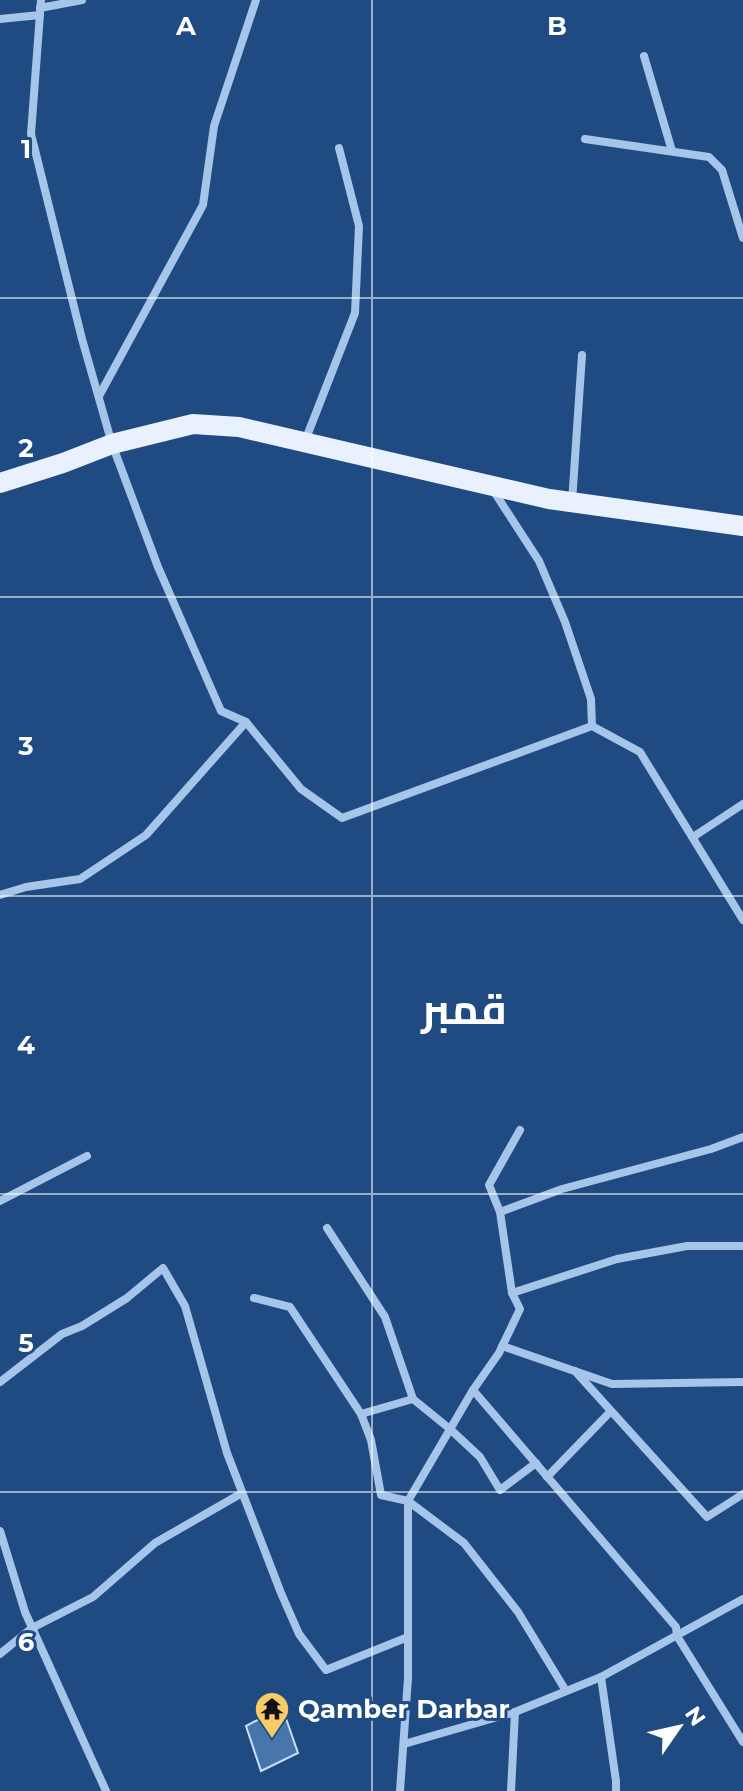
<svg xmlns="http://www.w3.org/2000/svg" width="743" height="1791" viewBox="0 0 743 1791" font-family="Montserrat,Cairo,sans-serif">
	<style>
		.building { fill: #4875ab; stroke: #cadff7; stroke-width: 2 }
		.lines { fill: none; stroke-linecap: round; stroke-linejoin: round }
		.street { stroke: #a6c5e9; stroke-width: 8 }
		.primary { stroke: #e9f1fe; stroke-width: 20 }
		.grid { fill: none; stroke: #fff; stroke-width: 2; stroke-opacity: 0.55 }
		.labels { text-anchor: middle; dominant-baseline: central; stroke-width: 6; stroke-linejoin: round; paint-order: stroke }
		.poi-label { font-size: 26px; font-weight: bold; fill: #fff; stroke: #1f4b82; text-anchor: start }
		.town-label { font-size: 42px; font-weight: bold; fill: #fff; stroke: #1f4b82 }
		.grid-label { font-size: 26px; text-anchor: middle; font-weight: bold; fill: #fff; stroke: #1f4b82; stroke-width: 6; stroke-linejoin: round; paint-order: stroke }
	</style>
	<rect width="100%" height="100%" fill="#1f4b82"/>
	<polygon class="building" points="282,1707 298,1753 261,1771 246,1726"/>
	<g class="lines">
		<g class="street">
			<polyline points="41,0 31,134 82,339 112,444 158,567 221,711 246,722 301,789 342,818 592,726 640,752 743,920"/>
			<polyline points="40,8 82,0"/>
			<polyline points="0,19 40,15"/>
			<polyline points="644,56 672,151"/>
			<polyline points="585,139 709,157 722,170 743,238"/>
			<polyline points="99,396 203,205 214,126 256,0"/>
			<polyline points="305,441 355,313 359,226 339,148"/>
			<polyline points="493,490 539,561 565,622 591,699 592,726"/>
			<polyline points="572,502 582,355"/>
			<polyline points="693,837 743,804"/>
			<polyline points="0,895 26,887 80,879 146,835 246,722"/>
			<polyline points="0,1201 87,1156"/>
			<polyline points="500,1212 562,1189 711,1149 743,1137"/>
			<polyline points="327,1228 385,1317 413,1399 450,1429 480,1457 500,1490 536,1463"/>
			<polyline points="512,1293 617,1259 687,1246 743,1246"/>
			<polyline points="254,1298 290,1307 361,1414 371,1440 381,1495 408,1501 464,1543 518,1612 566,1691"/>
			<polyline points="502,1346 612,1384 743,1382"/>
			<polyline points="575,1371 707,1517 743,1494"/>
			<polyline points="0,1382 62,1334 82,1326 127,1298 163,1268 185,1306 227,1453 281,1593 299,1634 326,1670 408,1637"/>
			<polyline points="473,1390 676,1627 677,1636 743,1742"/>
			<polyline points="361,1414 413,1399"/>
			<polyline points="547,1477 611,1411"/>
			<polyline points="0,1531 25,1612 106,1791"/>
			<polyline points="0,1654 32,1628 93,1597 155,1543 242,1493"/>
			<polyline points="601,1677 616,1781 616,1791"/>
			<polyline points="404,1744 515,1712 601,1677 743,1599"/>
			<polyline points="400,1791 408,1678 408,1501 473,1390 499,1353 520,1309 512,1293 500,1212 489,1185 520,1130"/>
			<polyline points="511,1791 515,1712"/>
		</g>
		<polyline class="primary" points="0,483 63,463 112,444 193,424 239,427 549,499 743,526"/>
	</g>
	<path class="grid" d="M 372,0 L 372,1791M 0,298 L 743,298M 0,597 L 743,597M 0,896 L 743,896M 0,1194 L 743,1194M 0,1492 L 743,1492"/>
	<defs>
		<symbol id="temple-pin" viewBox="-11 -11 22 30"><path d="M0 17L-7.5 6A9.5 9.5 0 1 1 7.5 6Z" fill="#f7cc66" stroke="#1f4b82"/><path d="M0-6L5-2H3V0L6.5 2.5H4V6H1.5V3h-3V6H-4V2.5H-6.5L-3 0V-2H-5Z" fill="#111"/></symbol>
	</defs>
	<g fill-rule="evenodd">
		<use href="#temple-pin" x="252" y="1689" width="40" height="54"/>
	</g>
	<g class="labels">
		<g class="poi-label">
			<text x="298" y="1709">Qamber Darbar</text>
		</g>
		<g class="town-label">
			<text x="464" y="1009">قمبر</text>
		</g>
	</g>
	<g class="grid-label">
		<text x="186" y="35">A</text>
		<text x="557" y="35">B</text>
		<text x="26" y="158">1</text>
		<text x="26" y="457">2</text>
		<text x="26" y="755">3</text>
		<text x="26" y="1054">4</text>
		<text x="26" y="1352">5</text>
		<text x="26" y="1651">6</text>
	</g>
	<g transform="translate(679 1727) rotate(56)" stroke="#1f4b82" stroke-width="6" paint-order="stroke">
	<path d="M0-6L14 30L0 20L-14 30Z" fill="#ffffff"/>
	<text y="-12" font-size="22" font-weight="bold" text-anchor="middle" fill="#ffffff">N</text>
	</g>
</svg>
